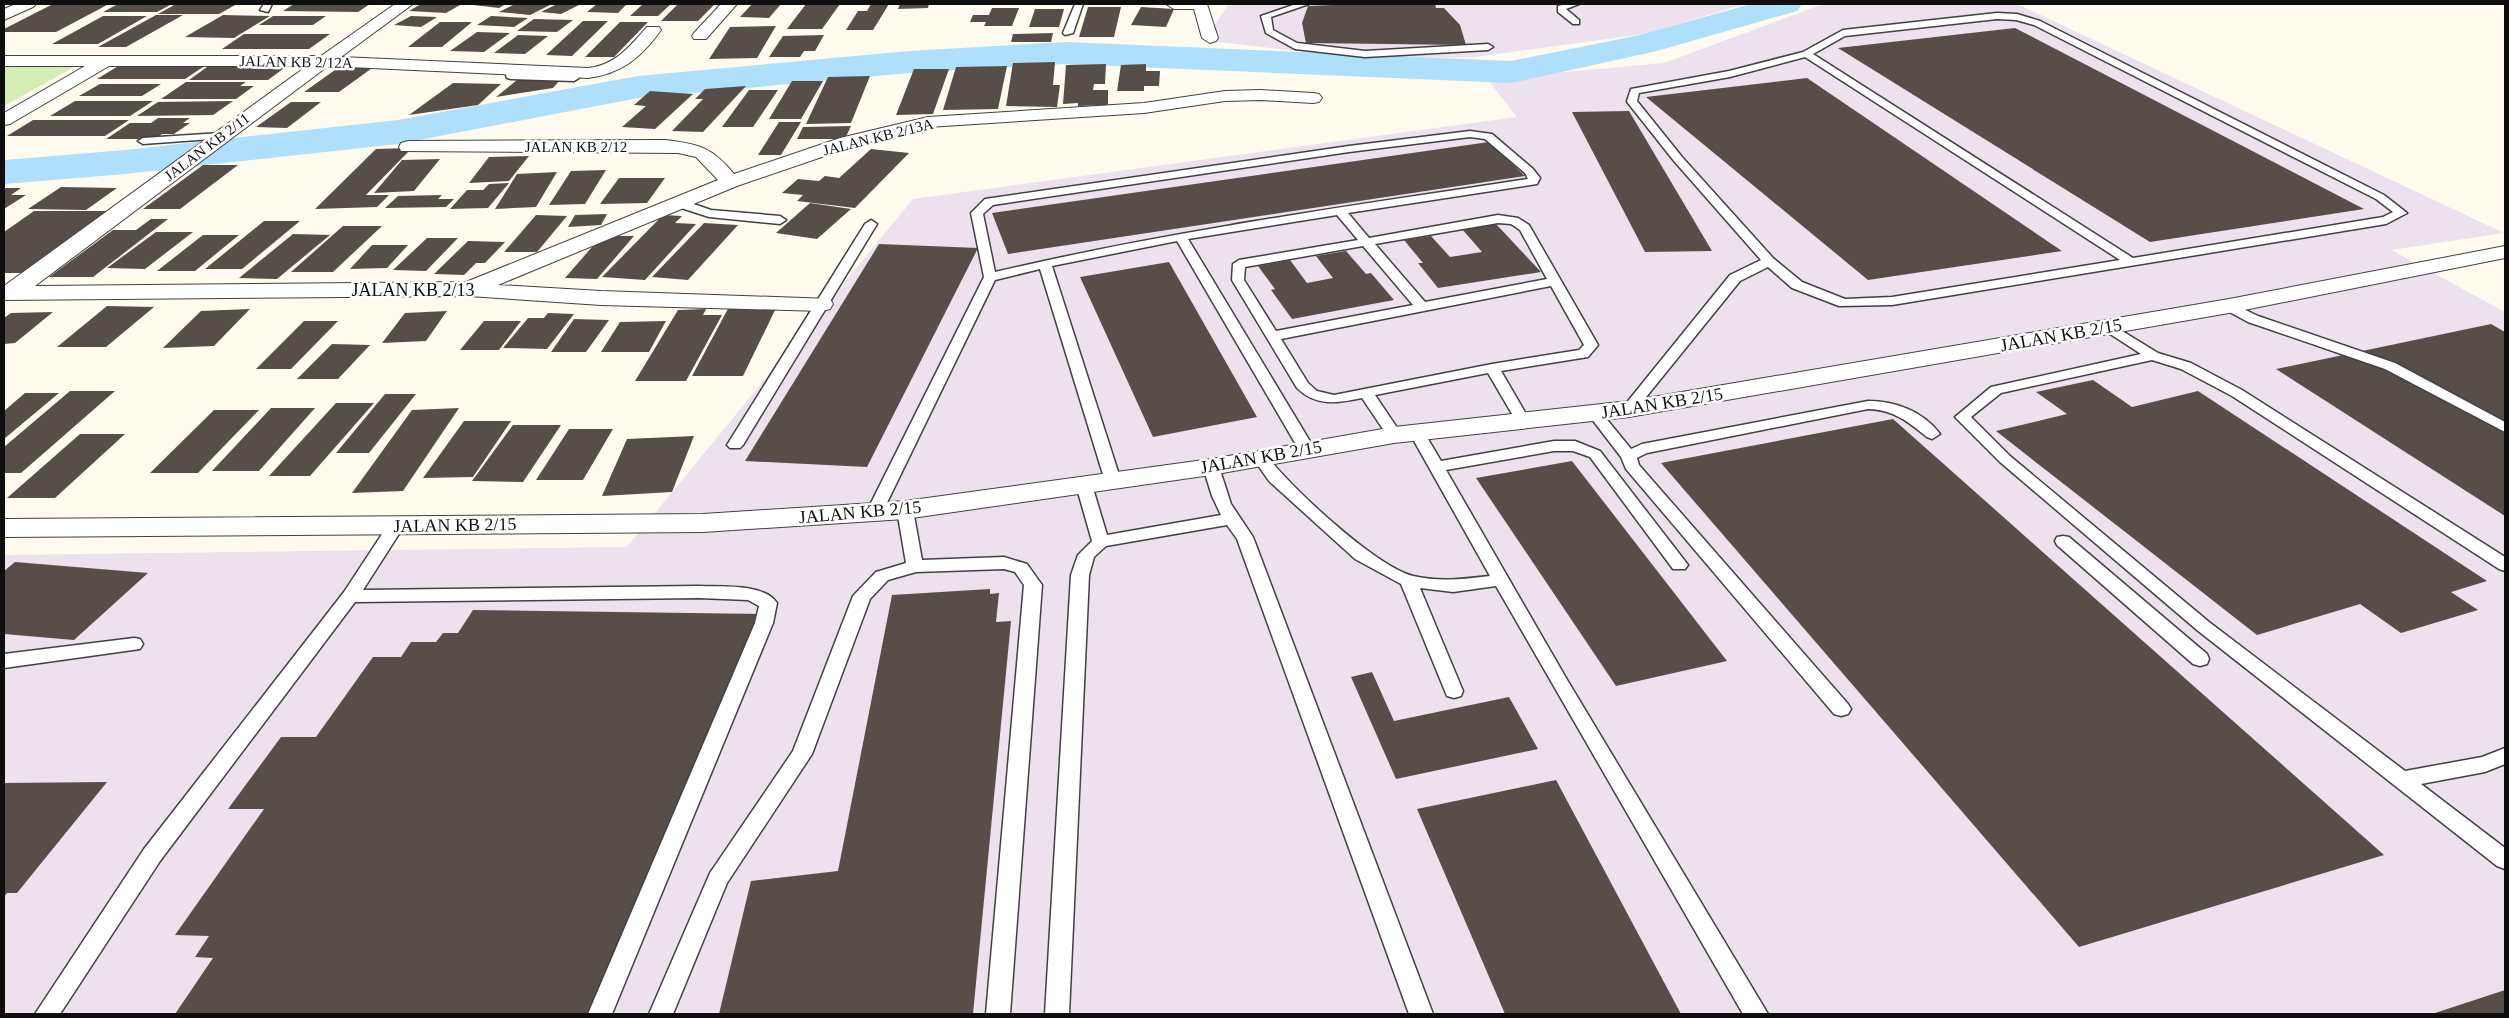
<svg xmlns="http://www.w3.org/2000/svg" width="2509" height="1018" viewBox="0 0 2509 1018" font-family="Georgia,serif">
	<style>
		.industrial { fill: #ece1ed }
		.green { fill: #d3edb4 }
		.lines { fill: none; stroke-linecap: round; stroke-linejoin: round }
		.river { fill: #aee0fc; fill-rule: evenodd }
		.building { fill: #574e49 }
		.service-casing { stroke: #414141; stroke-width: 3 }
		.minor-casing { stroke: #414141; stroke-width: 2 }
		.service { fill: #fff; fill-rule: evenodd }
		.minor { fill: #fff; fill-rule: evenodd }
		.labels { text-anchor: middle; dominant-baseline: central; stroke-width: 5; stroke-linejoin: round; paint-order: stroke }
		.far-street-label { font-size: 15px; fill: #0e0e0e; stroke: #fff }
		.street-label { font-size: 18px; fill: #0e0e0e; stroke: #fff }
	</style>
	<rect width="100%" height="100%" fill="#fffbee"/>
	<g class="industrial">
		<polygon points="1229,4 1745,4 1645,34 1475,57 1361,59 1204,40"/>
		<polygon points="1823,4 2017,4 2504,233 2391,250 2505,312 2505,1014 4,1014 4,555 627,547 913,199 1517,117 1487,79 1664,63"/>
	</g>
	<polygon class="green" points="4,65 78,65 4,106"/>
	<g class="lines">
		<polygon class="river" points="1751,4 1802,4 1797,11 1657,51 1511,83 1066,64 909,73 638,98 398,144 125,174 4,184 4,160 125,150 398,120 638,76 909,51 1066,42 1511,61 1640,35"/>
	</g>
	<g class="building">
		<polygon points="53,4 109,4 56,32 4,32 4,29"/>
		<polygon points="118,4 172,4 157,12 103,12"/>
		<polygon points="176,4 237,4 219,14 158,14"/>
		<polygon points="294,4 370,4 358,12 283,11"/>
		<polygon points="421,4 434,4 460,5 446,13 409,11"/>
		<polygon points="465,4 506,4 499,8"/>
		<polygon points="515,4 552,4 530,15 499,12"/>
		<polygon points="557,4 581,4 561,14 541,12"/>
		<polygon points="597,4 627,4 618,13 587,12"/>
		<polygon points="643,4 671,4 658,16 630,16"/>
		<polygon points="678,4 715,4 698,21 661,21"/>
		<polygon points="752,4 781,4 769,18 740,17"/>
		<polygon points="806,4 840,4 822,29 787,29"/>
		<polygon points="871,4 889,4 873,30 846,30 858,11 867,11"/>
		<polygon points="900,4 929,4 928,8 898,9"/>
		<polygon points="1356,4 1435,4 1436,8 1444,8 1460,25 1466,45 1306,43 1302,23 1308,6"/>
		<polygon points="1088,7 1121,7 1114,37 1079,37"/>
		<polygon points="1141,7 1174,9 1166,27 1131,25"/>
		<polygon points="992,8 1019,8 1012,26 984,26 986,22 970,22 973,15 989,15"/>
		<polygon points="1035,9 1064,9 1059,27 1029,27"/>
		<polygon points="156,15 183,15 126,47 98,47"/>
		<polygon points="223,15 270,16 234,38 185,37"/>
		<polygon points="103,16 147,16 98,44 52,44"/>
		<polygon points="273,16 326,16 313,25 259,25"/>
		<polygon points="411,16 437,17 421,27 394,25"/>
		<polygon points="491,16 528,18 514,27 477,25"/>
		<polygon points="534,19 573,20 557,32 517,31"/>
		<polygon points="583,21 608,21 572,56 546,55"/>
		<polygon points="440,22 472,22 442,47 408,47"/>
		<polygon points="620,22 648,22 614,57 585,57"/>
		<polygon points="776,26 757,58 709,59 730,27"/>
		<polygon points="2015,28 2364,209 2150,242 1838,48"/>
		<polygon points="477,32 510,33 484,52 450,51"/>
		<polygon points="1053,33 1051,42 1011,42 1013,34"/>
		<polygon points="244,34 330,34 309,49 222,49"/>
		<polygon points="518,35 548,36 525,54 494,53"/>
		<polygon points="824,35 815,51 804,51 800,57 769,57 783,36"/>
		<polygon points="214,62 279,62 273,66 287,66 268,80 189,80"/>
		<polygon points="1055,62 1053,85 1060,85 1057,107 1006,106 1013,63"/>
		<polygon points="1106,64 1105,84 1094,84 1093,90 1108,90 1108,105 1078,106 1078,103 1063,104 1066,65"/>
		<polygon points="1146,64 1146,71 1160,71 1159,86 1144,86 1144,91 1117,91 1121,65"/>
		<polygon points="120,65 206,65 185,79 97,79"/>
		<polygon points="342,65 375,66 339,92 304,92"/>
		<polygon points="1007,66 998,109 943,110 956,67"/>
		<polygon points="914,69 949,69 933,114 896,115"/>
		<polygon points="870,76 851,123 806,124 828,77"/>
		<polygon points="1807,78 2062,251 1868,280 1646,97"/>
		<polygon points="517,80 560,80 553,88 496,97"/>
		<polygon points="792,81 823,81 801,119 769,119"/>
		<polygon points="186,82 246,82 240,86 254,86 236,99 161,99"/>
		<polygon points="453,83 501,84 478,105 409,115"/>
		<polygon points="100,84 161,84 142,96 79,96"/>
		<polygon points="746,86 703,132 672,131 703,99 695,99 705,89"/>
		<polygon points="749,90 778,90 753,127 722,127"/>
		<polygon points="650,91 693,94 655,129 622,127 646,106 634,105"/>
		<polygon points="75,101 153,101 130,116 50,116"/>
		<polygon points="233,101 213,115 137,116 158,102"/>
		<polygon points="291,102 321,102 287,128 256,127"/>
		<polygon points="1629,111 1712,251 1645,252 1572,112"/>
		<polygon points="158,118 190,118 183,123 190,123 174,134 162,134 156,139 106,139 130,123 151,123"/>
		<polygon points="33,120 129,120 105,136 7,136"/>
		<polygon points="779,122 801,122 781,155 758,155"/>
		<polygon points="851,126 845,139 797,139 803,127"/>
		<polygon points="1489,142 1525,176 1008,254 992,213"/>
		<polygon points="412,148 366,195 389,195 377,207 315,209 376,149"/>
		<polygon points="871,149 909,153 855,208 797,201 803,195 782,193 798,179 819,181 825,176 839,178"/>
		<polygon points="529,156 509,181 469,183 489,157"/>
		<polygon points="440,159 414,191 374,193 402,160"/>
		<polygon points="203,165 238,165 180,209 143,209"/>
		<polygon points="606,170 585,204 549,205 571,171"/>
		<polygon points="557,172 536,207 495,209 517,174"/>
		<polygon points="619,178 665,178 647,203 600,204"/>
		<polygon points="509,183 488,208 450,209 467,190 483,190 489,184"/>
		<polygon points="61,187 117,188 86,210 28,209"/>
		<polygon points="4,188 21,188 11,195 26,195 4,209"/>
		<polygon points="442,195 438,199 454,199 446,207 385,208 398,196"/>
		<polygon points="810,203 851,209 817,239 776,233"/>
		<polygon points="34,211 107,211 22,273 4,273 4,232"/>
		<polygon points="607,214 601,225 568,227 575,215"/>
		<polygon points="536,215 567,216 537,252 504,252"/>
		<polygon points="663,215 682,216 675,223 696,224 645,280 602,277"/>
		<polygon points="151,219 168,219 93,277 49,277 113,230 136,230"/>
		<polygon points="264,221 300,221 242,269 205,269"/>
		<polygon points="704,223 738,225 688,280 652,277"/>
		<polygon points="1496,224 1541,272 1438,288 1418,263 1423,263 1404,240 1431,236 1450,257 1482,252 1462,229"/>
		<polygon points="343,226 382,226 333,272 291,272"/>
		<polygon points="156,232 193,232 145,269 107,268"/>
		<polygon points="293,234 330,235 277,279 239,278"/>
		<polygon points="203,235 239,235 195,271 157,271"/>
		<polygon points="613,236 634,236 597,279 565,278 592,247"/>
		<polygon points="427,238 458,238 426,271 393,270"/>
		<polygon points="468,241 505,242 485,263 476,263 464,275 434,274"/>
		<polygon points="879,244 978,248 867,467 745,461"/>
		<polygon points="372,245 408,245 387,268 350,269"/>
		<polygon points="1346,251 1366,274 1371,273 1394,300 1292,319 1271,290 1275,289 1258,266 1290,260 1307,283 1333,278 1316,256"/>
		<polygon points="1169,262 1257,417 1153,437 1080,277"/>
		<polygon points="778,304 743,376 692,376 730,305"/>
		<polygon points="107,306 154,307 106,347 57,347"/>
		<polygon points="250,309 214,346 163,348 201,311"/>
		<polygon points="706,309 703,315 722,315 686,381 635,381 678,310"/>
		<polygon points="447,311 426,341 382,343 405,313"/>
		<polygon points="53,312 15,343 4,344 4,318 11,313"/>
		<polygon points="548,313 574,314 547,349 503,348 528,318 544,318"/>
		<polygon points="574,319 609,320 586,352 551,352"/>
		<polygon points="304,321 338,321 291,369 256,369"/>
		<polygon points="484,321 521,321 499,350 460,350"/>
		<polygon points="666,321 649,352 601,352 620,322"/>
		<polygon points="2491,324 2505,332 2505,516 2276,369"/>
		<polygon points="332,344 370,345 338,379 297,379"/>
		<polygon points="2093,380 2132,407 2198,391 2487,581 2451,592 2478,610 2401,633 2360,604 2257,635 1996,431 2067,414 2036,392"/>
		<polygon points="70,391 115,391 21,473 4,473 4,447"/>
		<polygon points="25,393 59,393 4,439 4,411"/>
		<polygon points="385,394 416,394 369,453 336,453"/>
		<polygon points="336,403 374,403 310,476 269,476"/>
		<polygon points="271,408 315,408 259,471 212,471"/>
		<polygon points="459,408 403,491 352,493 412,410"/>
		<polygon points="214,410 259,410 198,473 150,473"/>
		<polygon points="1893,419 2384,855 2079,947 1661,463"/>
		<polygon points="464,421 511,421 473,477 423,478"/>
		<polygon points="513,425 561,425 523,482 472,481"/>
		<polygon points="569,429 613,429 583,480 536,480"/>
		<polygon points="80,434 125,434 55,498 7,498"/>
		<polygon points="694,436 672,492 602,496 627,439"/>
		<polygon points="1572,461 1727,661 1616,686 1476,478"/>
		<polygon points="15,562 148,573 74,640 4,634 4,571"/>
		<polygon points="990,589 990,594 999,593 996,622 1011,621 973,1014 719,1014 751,881 838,871 892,595"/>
		<polygon points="473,610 762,614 593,1014 175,1014 213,958 195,957 209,936 175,935 264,809 228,809 281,737 316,737 373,657 401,657 411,642 436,642 443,633 458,633"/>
		<polygon points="1372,672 1394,721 1509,697 1538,749 1396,779 1351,677"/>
		<polygon points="1556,780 1681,1014 1505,1014 1417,809"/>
		<polygon points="107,782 17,893 7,893 4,897 4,783"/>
		<polygon points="2505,990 2505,1014 2432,1014"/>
	</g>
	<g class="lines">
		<defs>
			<g id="service">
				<polygon points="264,4 272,4 268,12 260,10"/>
				<polygon points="1075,4 1083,4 1073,33 1065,35 1063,33"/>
				<polygon points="1296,4 1309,4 1271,17 1273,30 1297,43 1365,51 1488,44 1493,47 1488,50 1365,57 1295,49 1266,33 1261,16"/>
				<polygon points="1566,4 1579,4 1566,9 1579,20 1579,24 1573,24 1558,12 1558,6"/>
				<path d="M 1997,13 L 2017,14 L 2040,21 L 2384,195 L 2407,213 L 2386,224 L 1892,305 L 1839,306 L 1792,288 L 1768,267 L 1740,281 L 1634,412 L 1624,412 L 1622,409 L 1624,406 L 1730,275 L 1761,260 L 1674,161 L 1628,103 L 1627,101 L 1631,89 L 1729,71 L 1803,52 L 1843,30 ZM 1997,19 L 2016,20 L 2034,25 L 2376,199 L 2393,212 L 2383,217 L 2133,258 L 1813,54 L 1845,36 ZM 1805,57 L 2120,260 L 1892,297 L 1845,299 L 1802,282 L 1773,258 L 1682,157 L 1637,101 L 1639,93 L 1730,77 Z"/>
				<polygon points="509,66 513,67 515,73 574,75 579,78 574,81 511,79 507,78 504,69"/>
				<path d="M 1470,131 L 1492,134 L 1533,169 L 1540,178 L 1537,184 L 1348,213 L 1369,238 L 1498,215 L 1518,218 L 1529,225 L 1598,345 L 1588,357 L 1501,371 L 1530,421 L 1528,424 L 1518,424 L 1488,373 L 1375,395 L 1402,435 L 1394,440 L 1389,438 L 1362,398 C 1338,403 1316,407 1297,388 L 1232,280 L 1233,264 L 1239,260 L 1358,240 L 1337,215 L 1188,239 L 1314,448 L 1311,451 L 1301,451 L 1298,448 L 1177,241 L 1052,266 L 1121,481 L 1119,484 L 1107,484 L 1105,481 L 1040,269 L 995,280 L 882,513 L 880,517 L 868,517 L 866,513 L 984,277 L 971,213 L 985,199 L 1349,146 ZM 1470,137 L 1485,139 L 1525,173 L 1528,179 C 1350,206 1170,231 995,272 L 983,214 L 993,205 L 1349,152 ZM 1498,223 L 1511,224 L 1520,230 L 1547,279 L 1425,302 L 1375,244 ZM 1363,246 L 1413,305 L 1276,331 L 1244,280 L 1245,267 ZM 1551,286 L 1584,345 L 1579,350 L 1492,364 L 1334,395 L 1317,391 L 1308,383 L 1281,339 Z"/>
				<polygon points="221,133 226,136 225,138 143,144 138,141 143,138"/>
				<polygon points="679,199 711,210 780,216 786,220 780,224 709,217 675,206 675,200"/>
				<polygon points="871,220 877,224 743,445 740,448 730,448 727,445 865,224"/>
				<polygon points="2229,302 2258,316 2395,363 2505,422 2505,432 2385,369 2248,322 2224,309 2222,306"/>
				<polygon points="2109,323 2158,353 2191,363 2242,390 2505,557 2505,571 2499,569 2232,396 2181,369 2152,360 2001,393 1971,417 2010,456 2209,622 2405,771 2482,757 2505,748 2505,764 2485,772 2421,784 2505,848 2505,869 2497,866 2197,630 2000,462 1955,417 1991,387 2141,354 2104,330 2102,327 2104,324"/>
				<path d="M 1868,401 C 1895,401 1923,411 1940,434 L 1932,439 L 1927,437 C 1907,421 1894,410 1868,409 L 1647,453 L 1637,458 L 1639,465 L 1848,704 L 1851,709 L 1848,714 L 1841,716 L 1834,714 L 1626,469 L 1621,457 L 1588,414 L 1590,411 L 1600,411 L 1631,449 L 1642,444 Z"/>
				<path d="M 1417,427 L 1422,429 L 1441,461 L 1554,441 L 1575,441 L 1600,451 L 1688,565 L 1685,569 L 1673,569 L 1590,457 L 1573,451 L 1554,451 L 1446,470 L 1566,678 L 1768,1014 L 1743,1014 L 1496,586 L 1453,592 L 1420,588 L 1463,691 L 1461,696 L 1454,698 L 1447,696 L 1401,584 L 1355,559 L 1269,481 L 1253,458 L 1261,453 L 1266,455 C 1289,486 1376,567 1413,576 C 1439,582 1464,579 1490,576 L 1409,432 Z"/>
				<polygon points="1211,462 1219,467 1231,504 1253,537 1433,1014 1409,1014 1237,539 1227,525 1106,546 1094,557 1089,575 1069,1014 1045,1014 1071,575 1078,555 1092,541 1076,485 1084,480 1092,485 1107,535 1221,515 1212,496 1203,467"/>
				<polygon points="905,505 911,506 913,510 922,560 1004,557 1027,564 1042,585 1010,1014 986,1014 1024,585 1015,572 1004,569 916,572 888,580 870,599 812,754 727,883 673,1014 649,1014 710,873 793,751 853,596 876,572 906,563 897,510 899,506"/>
				<path d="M 396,521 L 402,522 L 404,526 L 363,590 L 699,586 C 720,587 764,583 777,603 L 773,623 L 612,1014 L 588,1014 L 755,623 L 759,606 L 748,600 L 699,598 L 355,602 L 160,861 L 60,1014 L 35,1014 L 144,849 L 344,592 L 390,522 Z"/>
				<polygon points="2063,536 2069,537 2207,654 2209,659 2207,664 2200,666 2193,664 2057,545 2055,541 2057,537"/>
				<polygon points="134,638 140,639 143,644 140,649 4,668 4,654"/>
			</g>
			<g id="minor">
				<polygon points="16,4 36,4 33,7 4,20 4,9"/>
				<path d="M 395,4 L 413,4 L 341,57 L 588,68 C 616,65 630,46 647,27 L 659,27 L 661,30 C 642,57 621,74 588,78 L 328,66 L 35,286 L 466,282 L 718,180 L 696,157 L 678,153 L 401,151 L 399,147 L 401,143 L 408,141 L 665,140 C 699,144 712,147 734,174 L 840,138 L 928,117 L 1144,103 L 1225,91 L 1261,90 L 1313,93 L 1319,94 L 1322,98 L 1319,102 L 1313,103 L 1261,100 L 1225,101 L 1144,113 L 928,127 L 854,146 L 737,186 L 498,285 L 601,291 L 830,299 L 833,304 L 830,309 L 822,311 L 601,305 L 469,296 L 4,300 L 4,286 L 307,66 L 109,66 L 10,124 L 4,125 L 4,113 L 85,66 L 4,66 L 4,56 L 321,56 Z"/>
				<polygon points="721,4 737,4 706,39 694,39 692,36 694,33"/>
				<polygon points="1166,4 1207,4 1218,38 1216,41 1210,43 1202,38 1194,9 1174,9"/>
				<polygon points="2505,246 2505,258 2229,313 1629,417 1394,443 1211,475 905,519 703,532 4,537 4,519 703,514 905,501 1211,459 1394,427 1629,401 2229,299"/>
			</g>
		</defs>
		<use href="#service" class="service-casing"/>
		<use href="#minor" class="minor-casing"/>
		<use href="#service" class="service"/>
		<use href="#minor" class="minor"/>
	</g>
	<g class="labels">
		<g class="far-street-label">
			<text transform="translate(296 62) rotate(1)">JALAN KB 2/12A</text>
			<text transform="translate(878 137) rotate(-14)">JALAN KB 2/13A</text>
			<text transform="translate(207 147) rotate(-37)">JALAN KB 2/11</text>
			<text x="576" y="147">JALAN KB 2/12</text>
		</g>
		<g class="street-label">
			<text x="413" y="290">JALAN KB 2/13</text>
			<text transform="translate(2061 335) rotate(-10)">JALAN KB 2/15</text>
			<text transform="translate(1662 403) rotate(-9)">JALAN KB 2/15</text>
			<text transform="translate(1261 457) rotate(-10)">JALAN KB 2/15</text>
			<text transform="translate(860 512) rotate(-5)">JALAN KB 2/15</text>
			<text transform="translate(455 525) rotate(-1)">JALAN KB 2/15</text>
		</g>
	</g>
	<rect width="2509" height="1018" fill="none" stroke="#0e0e0e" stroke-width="10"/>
</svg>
